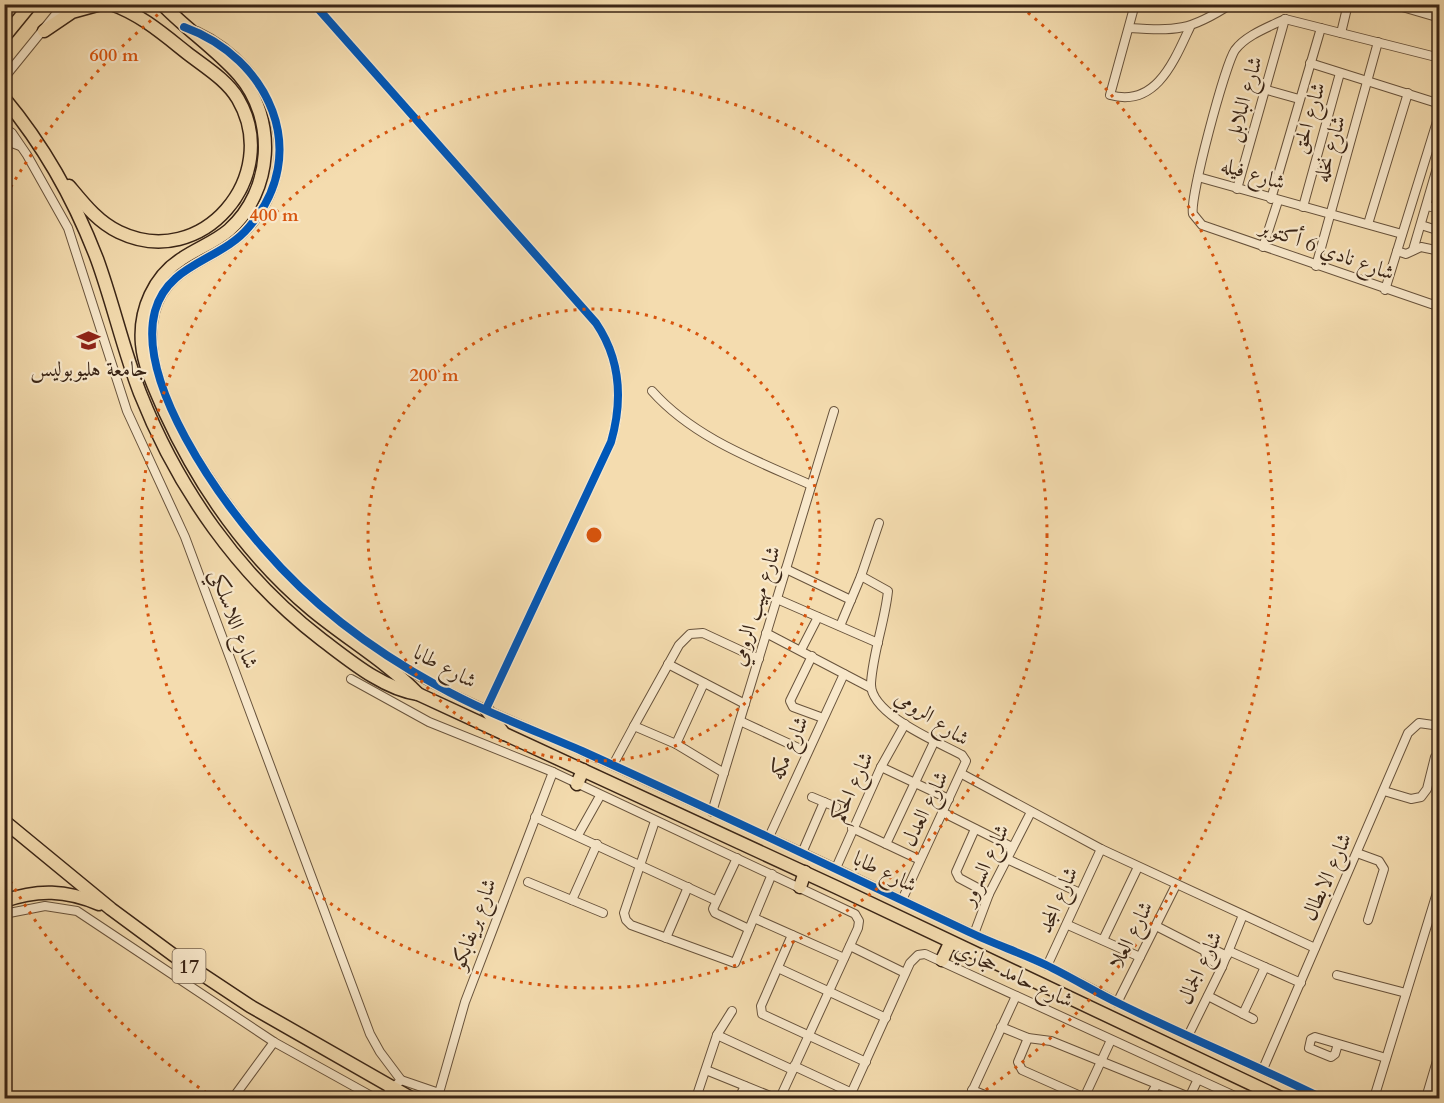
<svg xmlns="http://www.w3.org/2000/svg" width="1444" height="1103" viewBox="0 0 1444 1103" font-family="Cardo,Amiri,serif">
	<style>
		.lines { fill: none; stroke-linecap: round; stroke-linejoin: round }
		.minor-casing { stroke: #68533c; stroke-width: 10 }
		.highway-casing { stroke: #3a2516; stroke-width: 15 }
		.minor { stroke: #f8e8cb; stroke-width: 8 }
		.highway { stroke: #f4dcaf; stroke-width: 12 }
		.cycleway-casing { stroke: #f8e8cb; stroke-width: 11 }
		.cycleway { stroke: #0057b8; stroke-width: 8 }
		.ring { fill: none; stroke: #d7540d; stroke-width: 3; stroke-dasharray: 3 6 }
		.labels { text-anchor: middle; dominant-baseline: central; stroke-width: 4.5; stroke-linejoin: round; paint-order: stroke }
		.shield { fill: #f8e8cb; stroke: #73604c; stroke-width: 1.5 }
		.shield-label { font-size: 20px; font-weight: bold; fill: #3a2516 }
		.street-label { font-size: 21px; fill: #3a2516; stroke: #f8e8cb }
		.poi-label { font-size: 21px; fill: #3a2516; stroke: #f8e8cb }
		.centre { fill: #d7540d; stroke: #f8e8cb; stroke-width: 3 }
		.ring-label { font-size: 18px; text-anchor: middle; font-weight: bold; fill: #d7540d; stroke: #f8e8cb; stroke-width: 4.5; stroke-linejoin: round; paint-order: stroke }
	</style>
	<rect width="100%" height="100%" fill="#f4dcaf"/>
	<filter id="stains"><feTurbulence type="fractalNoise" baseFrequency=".00333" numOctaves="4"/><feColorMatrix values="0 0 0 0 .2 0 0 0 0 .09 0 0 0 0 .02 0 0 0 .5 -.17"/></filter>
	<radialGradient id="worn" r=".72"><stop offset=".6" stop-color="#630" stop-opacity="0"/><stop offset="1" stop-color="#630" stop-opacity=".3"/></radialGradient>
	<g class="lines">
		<defs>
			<g id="minor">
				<path d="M 314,4 L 596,323 C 621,360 623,400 611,442 L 486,709"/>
				<path d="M 1135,4 L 1110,95 C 1156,108 1174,61 1190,27"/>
				<polyline points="1392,4 1440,18"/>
				<path d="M 1285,19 C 1269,27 1246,35 1235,50 C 1225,65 1189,199 1193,214 L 1202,225 L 1440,307"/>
				<polyline points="1285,19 1440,58"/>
				<path d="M 1129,28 C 1176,31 1190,31 1231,4"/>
				<path d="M 197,31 C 274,67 309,161 248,229 C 218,262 167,264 155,313 C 138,382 211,484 252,535 C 303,598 372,654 445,690 C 488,712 534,730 579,750 C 641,778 702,807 764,835 C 834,866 902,901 972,933 C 997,945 1023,954 1048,966 C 1073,978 1097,992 1122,1005 C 1188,1037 1256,1066 1322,1098"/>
				<polyline points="1341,33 1348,4"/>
				<polyline points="1310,63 1440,104"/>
				<polyline points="4,78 64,4"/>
				<polyline points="1267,90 1299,99"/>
				<polyline points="4,128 12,133 27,155 68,228 127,411 185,537 370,1034 380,1052 401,1080 383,1098"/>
				<polyline points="4,140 20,146"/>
				<polyline points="1198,177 1402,234"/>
				<polyline points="1237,189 1285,19"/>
				<polyline points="1271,199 1321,28"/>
				<polyline points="1427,206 1440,209"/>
				<polyline points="1303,207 1340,73"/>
				<polyline points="1368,224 1408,93"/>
				<polyline points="1421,225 1440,231"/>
				<polyline points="1263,247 1278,201"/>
				<polyline points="1413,250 1440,158"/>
				<polyline points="1397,251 1406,254 1421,247 1440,251"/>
				<polyline points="1316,266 1378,42"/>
				<polyline points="1385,290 1440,112"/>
				<polyline points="1436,306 1440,293"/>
				<path d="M 652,391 C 694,438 755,460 811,485"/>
				<polyline points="786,569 851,600"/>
				<path d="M 861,576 L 888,591 C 885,621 873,652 871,683 C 869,714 938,742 962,755 L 966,761 L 902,900"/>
				<polyline points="777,599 878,643"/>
				<polyline points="840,626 861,576 879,523"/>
				<polyline points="766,633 871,688"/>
				<polyline points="801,650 818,617"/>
				<polyline points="812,656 790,701 793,707 823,718"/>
				<polyline points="668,664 745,704"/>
				<polyline points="351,679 429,722 553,772 855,914 859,921 858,928 780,1098"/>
				<polyline points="740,721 807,752"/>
				<polyline points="676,744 704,683"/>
				<polyline points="613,765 634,726"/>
				<polyline points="881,767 949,799"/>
				<polyline points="724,773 676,744 634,726 679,645 690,634 703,633 759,659"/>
				<polyline points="962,774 1101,849 1315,948"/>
				<polyline points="1384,791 1411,799 1421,797 1427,789 1435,757"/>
				<polyline points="812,797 836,807"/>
				<polyline points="712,812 834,411"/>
				<polyline points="942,812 1012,847"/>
				<polyline points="535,817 715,900"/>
				<polyline points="655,821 624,913 626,920 631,925 735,963 772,874"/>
				<polyline points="852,828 920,860"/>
				<polyline points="975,829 956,872 959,878 989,894"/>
				<polyline points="578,835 600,796"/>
				<polyline points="769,837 844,674"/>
				<polyline points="886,844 935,740"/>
				<polyline points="802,853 824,802"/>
				<polyline points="1357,853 1379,861 1384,869 1368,920"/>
				<polyline points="737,858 713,909 715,913 749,929"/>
				<polyline points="1007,859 1080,893"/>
				<polyline points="836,868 881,767 905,724"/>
				<polyline points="528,882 603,913"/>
				<polyline points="572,900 597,844"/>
				<polyline points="4,914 45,906 77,911 274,1042 375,1098"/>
				<polyline points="754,918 844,958"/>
				<polyline points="1068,925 1140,957"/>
				<polyline points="1156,926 1205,951 1211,948 1227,956"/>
				<polyline points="974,934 989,894 1031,812"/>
				<polyline points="792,935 761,1006 762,1014 866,1062"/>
				<polyline points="666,938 688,887"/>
				<polyline points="1103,940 1138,867"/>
				<polyline points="850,946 905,973"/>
				<polyline points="1205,951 1206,957 1222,967"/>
				<polyline points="1229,951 1301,983"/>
				<polyline points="1047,966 1101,849"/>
				<polyline points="778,968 886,1018"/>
				<polyline points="1337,975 1406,993"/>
				<polyline points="1208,996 1253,1019"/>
				<polyline points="1117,1003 1176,885"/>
				<polyline points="1243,1014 1265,967"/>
				<polyline points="1001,1027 1028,1038 1051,1041 1189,1097"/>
				<polyline points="717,1035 793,1070"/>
				<polyline points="1188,1036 1222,967 1243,915"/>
				<polyline points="1028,1038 1018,1062 1022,1070 1085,1098"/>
				<polyline points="1338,1044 1335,1054 1331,1057 1309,1048 1311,1039 1315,1037 1386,1058"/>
				<polyline points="794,1066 852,1093"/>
				<polyline points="1263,1069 1408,733 1419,723 1440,726"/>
				<polyline points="706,1070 775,1098"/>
				<polyline points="401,1080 439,1093 465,1002 553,772"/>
				<polyline points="972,1090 992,1098"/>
				<polyline points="233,1098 274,1042"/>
				<polyline points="696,1098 717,1035 732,1011"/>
				<polyline points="739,1098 745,1086"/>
				<polyline points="849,1098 910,963 918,955 925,954 1239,1098"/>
				<polyline points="969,1098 1016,996"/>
				<polyline points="1084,1098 1111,1040"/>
				<polyline points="1149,1098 1157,1084"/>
				<polyline points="1189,1098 1198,1079"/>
				<polyline points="1374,1098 1440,883"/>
				<polyline points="1426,1098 1440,1051"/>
			</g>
			<g id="highway">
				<path d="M 162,4 C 186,29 216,49 239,75 C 277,119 273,191 229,230 C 215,242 198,248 183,258 C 154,276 139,310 142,344 C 144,367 156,391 165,412 C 200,488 248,556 312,610 C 347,639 387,662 418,694"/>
				<polyline points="44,31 72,12 101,4"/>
				<polyline points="4,37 31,4"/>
				<path d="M 4,98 C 45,147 74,199 97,259 C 113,303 123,349 140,393 C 178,489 239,576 321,639 C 349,660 383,689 418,694 L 838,888 L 1281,1098"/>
				<path d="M 69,186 C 84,204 98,222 119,232 C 202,272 283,176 238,99 C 227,80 205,67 187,53 C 163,34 140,14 111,4"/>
				<polyline points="486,709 504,734"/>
				<polyline points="577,784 583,770"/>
				<polyline points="4,821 111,909 176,957 250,1006 411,1098"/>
				<polyline points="800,887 805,872"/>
				<path d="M 4,901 C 38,889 66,890 99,904"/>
				<polyline points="942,960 950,943"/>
			</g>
		</defs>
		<use href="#minor" class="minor-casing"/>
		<use href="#highway" class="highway-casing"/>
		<use href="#minor" class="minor"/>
		<use href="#highway" class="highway"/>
		<defs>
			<g id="cycleway">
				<path d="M 314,4 L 596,323 C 621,360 623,400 611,442 L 486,709"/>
				<path d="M 184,27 C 269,58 313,153 249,227 C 221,261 168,263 155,311 C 136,383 219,498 264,549 C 312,605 374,651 438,686 C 484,712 534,730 582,751 C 644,779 706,808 768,837 C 835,868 902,901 969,932 C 994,944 1021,953 1046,965 C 1071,977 1095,992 1120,1004 C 1187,1037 1255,1065 1322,1098"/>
			</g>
		</defs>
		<use href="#cycleway" class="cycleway-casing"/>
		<use href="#cycleway" class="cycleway"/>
	</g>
	<g class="ring">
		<circle cx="594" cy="535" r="226"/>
		<circle cx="594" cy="535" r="453"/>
		<path d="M214 1098A679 679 0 0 1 6 874M6 195A679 679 0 0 1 167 7M1021 7A679 679 0 0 1 974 1098"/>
	</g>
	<defs>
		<symbol id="university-bare" viewBox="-9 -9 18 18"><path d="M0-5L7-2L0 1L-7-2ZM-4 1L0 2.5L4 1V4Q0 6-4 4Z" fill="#8f2418" stroke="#f8e8cb" stroke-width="2.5" paint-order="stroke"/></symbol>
	</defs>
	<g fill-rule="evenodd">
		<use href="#university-bare" x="72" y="324" width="33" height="33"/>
	</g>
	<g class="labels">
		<rect class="shield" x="172.5" y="949" width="33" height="34" rx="4.5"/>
		<g class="shield-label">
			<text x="189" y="966">17</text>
		</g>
		<g class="street-label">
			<text transform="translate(1244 99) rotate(-74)">شارع البلابل</text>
			<text transform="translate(1309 118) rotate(-74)">شارع الحق</text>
			<text transform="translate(1330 149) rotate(-74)">شارع نخله</text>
			<text transform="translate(1253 174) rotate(17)">شارع فيله</text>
			<text transform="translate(1327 250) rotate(20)">شارع نادي 6 أكتوبر</text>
			<text transform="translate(756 606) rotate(-73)">شارع مهيب الرومي</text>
			<text transform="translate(234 619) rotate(70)">شارع اللاسلكي</text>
			<text transform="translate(445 667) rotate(28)">شارع طابا</text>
			<text transform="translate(932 718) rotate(33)">شارع الرومي</text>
			<text transform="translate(789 748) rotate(-66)">شارع مكه</text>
			<text transform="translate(852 787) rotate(-65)">شارع الحكم</text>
			<text transform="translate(925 809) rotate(-64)">شارع العدل</text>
			<text transform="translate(985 865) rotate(-65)">شارع السرور</text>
			<text transform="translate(885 872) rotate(26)">شارع طابا</text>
			<text transform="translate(1327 877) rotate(-66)">شارع الابطال</text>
			<text transform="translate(1058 900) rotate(-66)">شارع المجد</text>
			<text transform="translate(474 924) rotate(-70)">شارع بريفابكو</text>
			<text transform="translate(1131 935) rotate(-63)">شارع العلا</text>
			<text transform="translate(1200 968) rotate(-65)">شارع الجمال</text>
			<text transform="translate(1014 975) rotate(25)">شارع حامد حجازي</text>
		</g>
		<g class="poi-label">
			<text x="89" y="369">جامعة هليوبوليس</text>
		</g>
	</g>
	<circle cx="594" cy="535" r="9" class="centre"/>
	<g class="ring-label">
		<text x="114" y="61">600 m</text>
		<text x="274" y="221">400 m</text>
		<text x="434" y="381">200 m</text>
	</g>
	<rect width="1444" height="1103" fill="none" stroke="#f4dcaf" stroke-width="24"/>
	<rect x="6" y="6" width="1432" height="1091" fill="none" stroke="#3a2516" stroke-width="3"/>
	<rect x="12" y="12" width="1420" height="1079" fill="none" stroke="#3a2516" stroke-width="1.5"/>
	<rect width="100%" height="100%" filter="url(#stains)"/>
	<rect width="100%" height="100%" fill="url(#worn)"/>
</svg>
